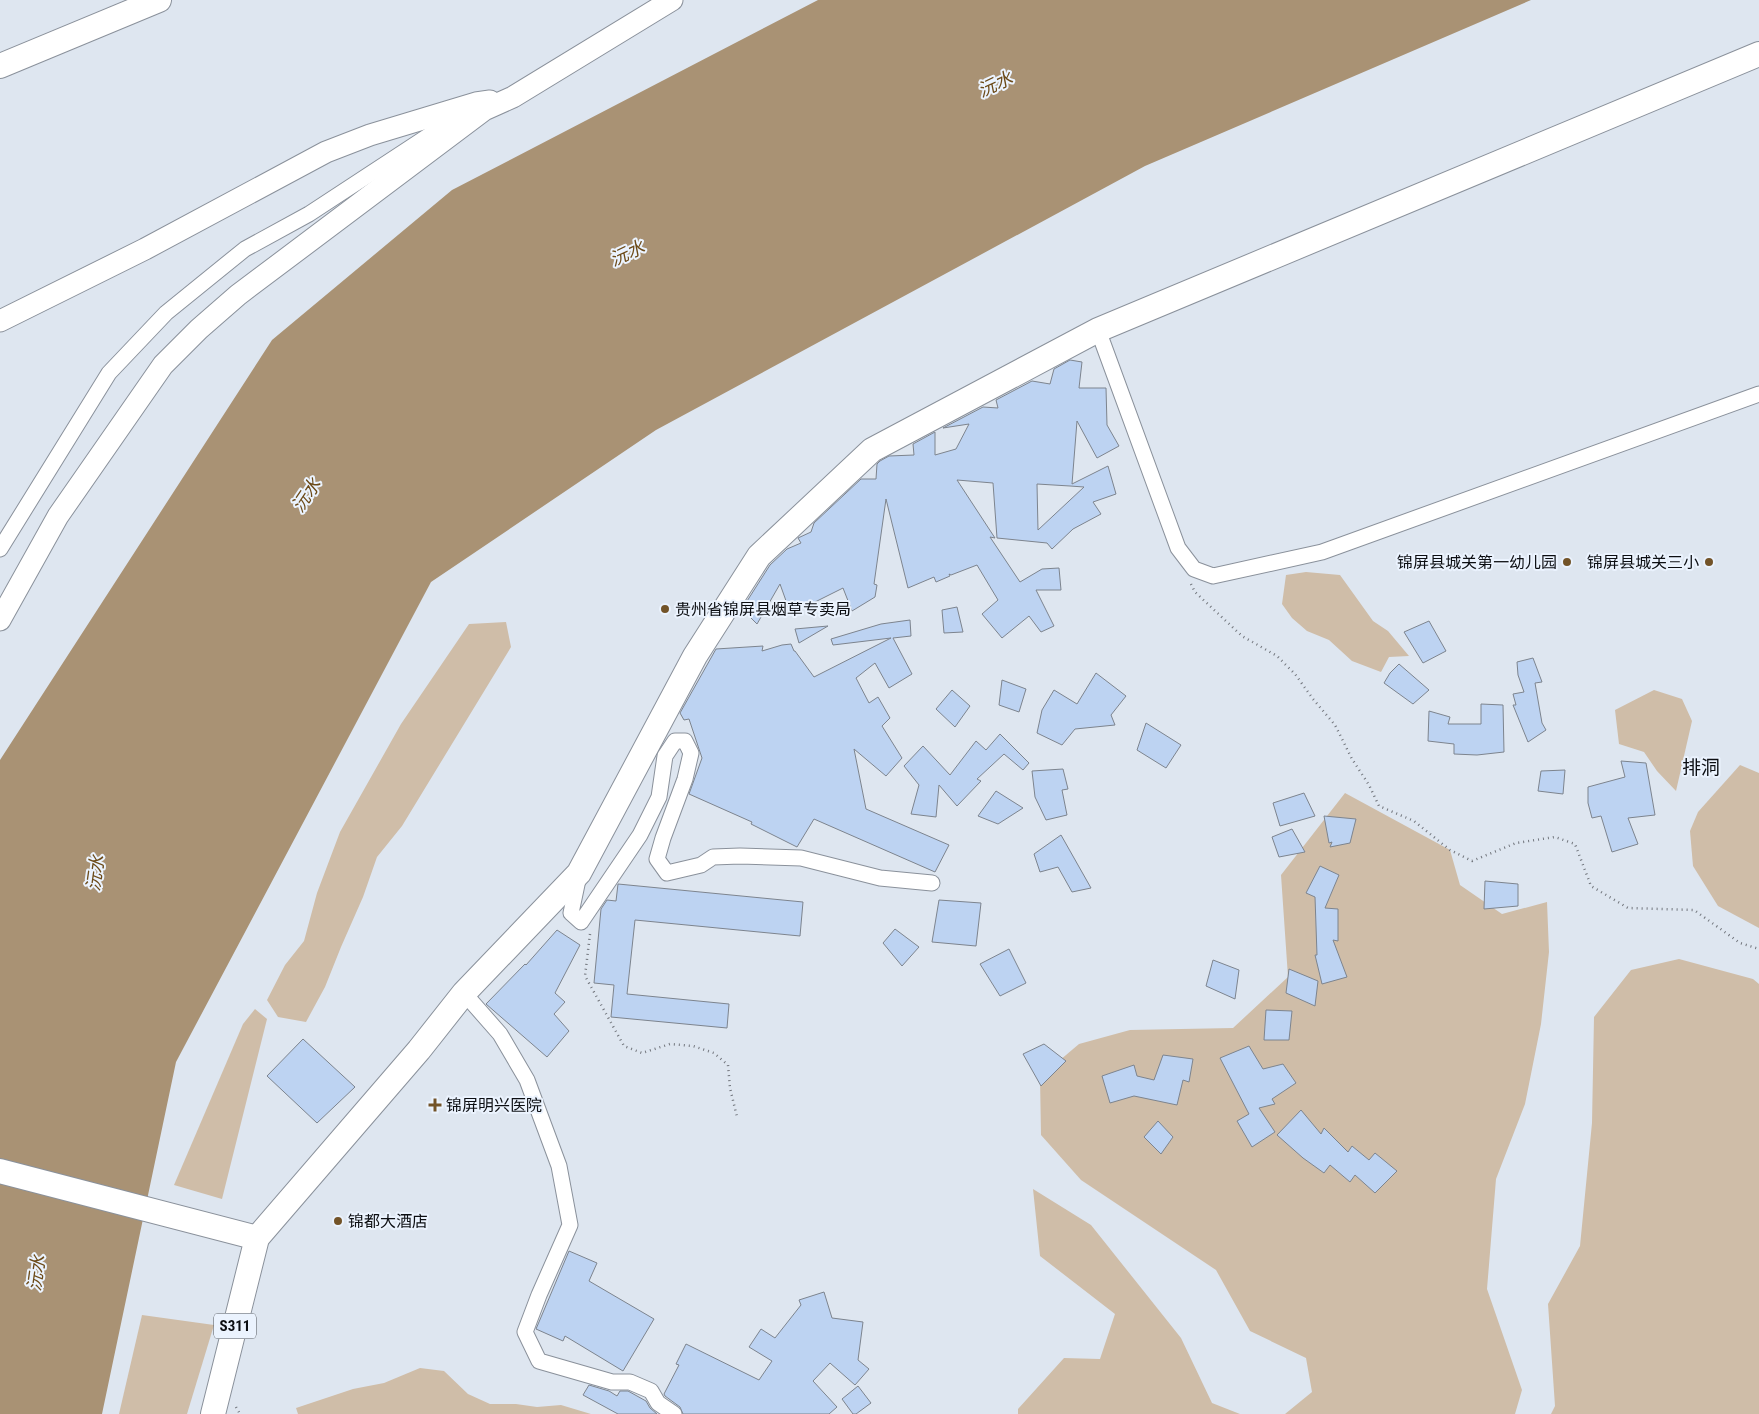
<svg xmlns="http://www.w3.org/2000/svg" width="1759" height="1414" viewBox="0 0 1759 1414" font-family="'Roboto Condensed','Noto Sans SC',sans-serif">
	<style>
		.green { fill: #cfbda8 }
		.water { fill: #a99274 }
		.building { fill: #bdd3f2; stroke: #7d848e; fill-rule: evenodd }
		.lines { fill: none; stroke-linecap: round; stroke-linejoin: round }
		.street-casing { stroke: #8a919b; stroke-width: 17 }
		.secondary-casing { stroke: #8a919b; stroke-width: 23 }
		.primary-casing { stroke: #8a919b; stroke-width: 26 }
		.path { stroke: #72767d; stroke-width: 2.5; stroke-dasharray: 1 4; stroke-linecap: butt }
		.street { stroke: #fff; stroke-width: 15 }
		.secondary { stroke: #fff; stroke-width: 21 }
		.primary { stroke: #fff; stroke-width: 24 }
		.poi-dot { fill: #725328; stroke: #ebf3fe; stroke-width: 2 }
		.labels { text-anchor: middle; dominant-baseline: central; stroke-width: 4; stroke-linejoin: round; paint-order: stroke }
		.shield { fill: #ebf3fe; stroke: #4f5359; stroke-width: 1 }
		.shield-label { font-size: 15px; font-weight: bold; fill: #0c0e12 }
		.poi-label { font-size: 16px; fill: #0c0e12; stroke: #ebf3fe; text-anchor: start }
		.water-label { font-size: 18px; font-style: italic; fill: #6c4a18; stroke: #ebf3fe }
		.quarter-label { font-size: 19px; fill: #0c0e12; stroke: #ebf3fe }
	</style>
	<rect width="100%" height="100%" fill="#dee6f0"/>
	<g class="green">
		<polygon points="1306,572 1340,575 1373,621 1388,631 1409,656 1389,657 1381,672 1352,661 1329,640 1307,631 1292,618 1282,604 1286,575"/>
		<polygon points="506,622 511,647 402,826 377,857 363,897 341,947 325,987 306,1022 278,1017 267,1000 285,965 304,941 317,893 340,832 401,724 469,624"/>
		<polygon points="1654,690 1682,699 1692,721 1676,791 1657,771 1644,752 1619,744 1615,710"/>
		<polygon points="1740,765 1759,773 1759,928 1718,906 1693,866 1690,831 1698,812"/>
		<polygon points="1345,793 1450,850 1460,885 1502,914 1547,902 1549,952 1541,1024 1525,1104 1496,1179 1487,1289 1522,1390 1515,1414 1285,1414 1312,1392 1306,1358 1250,1331 1216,1270 1081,1180 1041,1135 1040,1077 1079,1044 1130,1030 1233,1028 1288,977 1281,875"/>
		<polygon points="1679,959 1753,979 1759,984 1759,1414 1551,1414 1555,1406 1548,1304 1580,1246 1592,1123 1594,1017 1631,970"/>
		<polygon points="255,1009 267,1019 222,1199 174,1185 243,1024"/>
		<polygon points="1033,1189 1091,1225 1181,1338 1212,1403 1240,1414 1018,1414 1018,1409 1064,1358 1100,1359 1115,1314 1040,1256"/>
		<polygon points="142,1315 214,1325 187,1414 119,1414"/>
		<polygon points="420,1368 444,1371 468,1394 490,1404 516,1404 537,1407 561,1405 591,1414 298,1414 296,1408 353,1389 384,1383"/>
	</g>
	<polygon class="water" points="818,0 1531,0 1145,166 656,430 431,582 176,1062 102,1414 0,1414 0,760 272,340 452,190"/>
	<g class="building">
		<path d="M 1070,360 L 1082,362 L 1079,388 L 1106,388 L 1107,425 L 1119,446 L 1097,458 L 1077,421 L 1072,484 L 1108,466 L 1116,494 L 1093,502 L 1101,514 L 1073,529 L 1052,549 L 1047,543 L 997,538 L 993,483 L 957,480 L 995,538 L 990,537 L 1020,582 L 1042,569 L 1059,568 L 1061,590 L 1036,590 L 1054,626 L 1041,632 L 1029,616 L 1002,638 L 982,614 L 998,600 L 977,565 L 951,575 L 949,574 L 950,576 L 936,582 L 934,577 L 908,588 L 886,499 L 874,584 L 877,585 L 875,597 L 852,611 L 843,588 L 807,606 L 790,612 L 780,584 L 757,624 L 742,609 L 770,565 L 787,549 L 801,543 L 798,538 L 811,532 L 814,523 L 861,479 L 876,479 L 877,464 L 880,461 L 889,456 L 914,455 L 913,444 L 935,432 L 935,455 L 956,449 L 969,424 L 943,428 L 983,407 L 998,408 L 996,400 L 1032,381 L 1050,384 L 1054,369 ZM 1037,484 L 1070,486 L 1084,487 L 1038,530 Z"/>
		<polygon points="957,607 963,632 944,633 942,610"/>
		<polygon points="910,620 911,636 893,638 912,674 889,688 875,663 856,678 869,703 878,697 890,718 882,726 902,758 886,776 854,749 866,809 949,845 935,872 814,819 797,847 751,824 752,822 689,794 702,758 689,719 684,720 680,713 716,649 763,646 762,651 782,645 791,644 794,651 795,651 814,677 891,638 833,645 831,639 881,624"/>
		<polygon points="1429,621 1446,651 1423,663 1404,632"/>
		<polygon points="828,626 799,643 795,629"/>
		<polygon points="1533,658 1542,682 1535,683 1542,723 1546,730 1528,742 1513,705 1516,705 1513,694 1524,692 1518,675 1517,662"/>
		<polygon points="1399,664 1429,690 1413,704 1384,683 1390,673"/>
		<polygon points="1096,673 1126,696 1111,715 1115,725 1075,729 1062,745 1037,733 1042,710 1054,690 1077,704"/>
		<polygon points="1002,680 1026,689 1019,712 999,705"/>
		<polygon points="952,690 970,706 955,727 936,709"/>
		<polygon points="1481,704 1503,705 1504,752 1477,755 1454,754 1454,744 1428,741 1429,711 1450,717 1448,724 1481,724"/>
		<polygon points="1146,723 1181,745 1166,768 1137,750"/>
		<polygon points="1000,734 1029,763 1023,770 1004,754 977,779 981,781 957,806 939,785 936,817 911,814 919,785 904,766 923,746 950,775 976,741 986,750"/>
		<polygon points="1621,761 1646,763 1655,815 1628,818 1638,844 1612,852 1601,816 1592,818 1588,803 1588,787 1625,777"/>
		<polygon points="1063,769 1068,789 1062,790 1067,815 1046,820 1035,797 1032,771"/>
		<polygon points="1565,770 1563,794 1538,791 1541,771"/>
		<polygon points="996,791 1023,808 998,824 978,816"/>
		<polygon points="1304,793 1315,816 1280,826 1273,803"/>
		<polygon points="1324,816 1356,819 1350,843 1330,847 1332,842 1329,843"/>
		<polygon points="1292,829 1305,852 1279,857 1272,837"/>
		<polygon points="1061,835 1091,888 1072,892 1058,867 1040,872 1034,854"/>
		<polygon points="1320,866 1339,875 1325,908 1338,909 1338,941 1333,940 1347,977 1322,984 1315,955 1317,955 1315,897 1306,893"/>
		<polygon points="1485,881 1518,884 1518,906 1484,909"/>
		<polygon points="618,884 803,902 800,936 635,920 627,994 729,1004 727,1028 611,1017 614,985 594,983 601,909 607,900 616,901"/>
		<polygon points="939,900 981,903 976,946 932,942"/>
		<polygon points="895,929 919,947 902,966 883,943"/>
		<polygon points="557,930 580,945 555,993 565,1002 554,1014 569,1031 547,1057 486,1004 525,964 526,965"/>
		<polygon points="1009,949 1026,983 1000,996 980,964"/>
		<polygon points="1213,960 1239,970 1235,999 1206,986"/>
		<polygon points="1289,969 1318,981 1315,1006 1286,993"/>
		<polygon points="1266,1010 1292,1011 1289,1040 1264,1040"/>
		<polygon points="303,1039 355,1087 317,1123 267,1076"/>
		<polygon points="1044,1044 1066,1061 1041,1086 1023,1054"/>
		<polygon points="1249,1046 1263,1069 1283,1064 1296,1083 1272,1099 1275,1104 1259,1108 1275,1132 1252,1147 1237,1121 1249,1114 1220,1058"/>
		<polygon points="1163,1055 1193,1059 1189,1082 1183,1080 1177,1105 1134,1096 1110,1103 1102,1076 1134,1065 1137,1076 1154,1080"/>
		<polygon points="1301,1110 1321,1134 1324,1128 1348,1152 1352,1146 1369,1160 1375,1153 1397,1171 1375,1193 1355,1175 1350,1182 1330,1165 1324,1173 1303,1158 1277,1135"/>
		<polygon points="1158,1121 1173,1137 1161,1154 1144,1137"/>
		<polygon points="569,1251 597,1263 589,1281 654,1319 623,1371 565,1336 563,1341 536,1329"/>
		<polygon points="824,1292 832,1318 863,1322 858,1360 869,1369 855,1385 830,1363 813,1381 837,1407 829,1414 683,1414 680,1407 665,1396 664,1394 679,1365 676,1364 686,1344 759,1380 772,1361 749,1347 761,1329 775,1338 801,1305 799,1300"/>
		<polygon points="589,1385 609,1391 617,1396 620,1391 628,1391 646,1401 650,1408 657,1414 618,1414 583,1395"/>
		<polygon points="858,1386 871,1403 856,1414 853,1414 842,1399"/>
	</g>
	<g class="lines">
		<defs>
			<g id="street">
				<polyline points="1098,330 1178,548 1194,569 1213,576 1322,552 1759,394"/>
				<polyline points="0,549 109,373 166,313 245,249 309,214 463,113"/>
				<polyline points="579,875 571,913 581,922 640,835 659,797 665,756 675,741 685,741 691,753 685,779 663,838 657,859 667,873 701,865 713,857 740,856 801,858 880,878 932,883"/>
				<polyline points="464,993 500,1034 527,1080 559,1166 570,1225 539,1295 525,1332 539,1361 612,1382 630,1382 651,1391 658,1403 674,1414"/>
			</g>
			<g id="secondary">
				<polyline points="0,321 145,249 326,152 370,135 476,103 490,101"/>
				<polyline points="0,620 58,516 163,365 199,329 238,295 484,110 513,97 672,0"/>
			</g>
			<g id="primary">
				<polyline points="0,66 159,0"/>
				<polyline points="0,1171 257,1238"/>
				<polyline points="213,1414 257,1238 419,1050 464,993 579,873 695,656 759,556 872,450 1098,330 1759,54"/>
			</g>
		</defs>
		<use href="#street" class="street-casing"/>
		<use href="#secondary" class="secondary-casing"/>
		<use href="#primary" class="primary-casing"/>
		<g class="path">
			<polyline points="1191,584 1195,592 1242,636 1277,656 1295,674 1313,699 1335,725 1352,759 1369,785 1379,806 1414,821 1450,850 1472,861 1516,843 1555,837 1575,844 1591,886 1628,908 1694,910 1740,943 1759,949"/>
			<polyline points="590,934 585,976 624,1046 642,1053 670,1044 693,1046 714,1053 728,1065 730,1088 737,1117"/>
			<polyline points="236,1407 240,1414"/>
		</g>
		<use href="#street" class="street"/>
		<use href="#secondary" class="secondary"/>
		<use href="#primary" class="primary"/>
	</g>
	<g class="poi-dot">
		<circle cx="1567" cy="562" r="5"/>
		<circle cx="1709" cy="562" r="5"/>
		<circle cx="665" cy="609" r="5"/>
		<path d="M432.5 1097.5h5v5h5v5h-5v5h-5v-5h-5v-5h5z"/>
		<circle cx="338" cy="1221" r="5"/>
	</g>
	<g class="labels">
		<rect class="shield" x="214" y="1313.5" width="42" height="25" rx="4"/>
		<g class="shield-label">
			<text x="235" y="1326">S311</text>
		</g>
		<g class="poi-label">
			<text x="1557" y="562" text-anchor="end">锦屏县城关第一幼儿园</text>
			<text x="1699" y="562" text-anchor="end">锦屏县城关三小</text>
			<text x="675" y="609">贵州省锦屏县烟草专卖局</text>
			<text x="446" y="1105">锦屏明兴医院</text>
			<text x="348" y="1221">锦都大酒店</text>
		</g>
		<g class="water-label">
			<text transform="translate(995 84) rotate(-25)">沅水</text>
			<text transform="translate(627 253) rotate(-25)">沅水</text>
			<text transform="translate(306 495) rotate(-56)">沅水</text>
			<text transform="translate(95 873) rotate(-82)">沅水</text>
			<text transform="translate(36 1273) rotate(-82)">沅水</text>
		</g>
		<g class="quarter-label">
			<text x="1701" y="767">排洞</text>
		</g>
	</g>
</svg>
